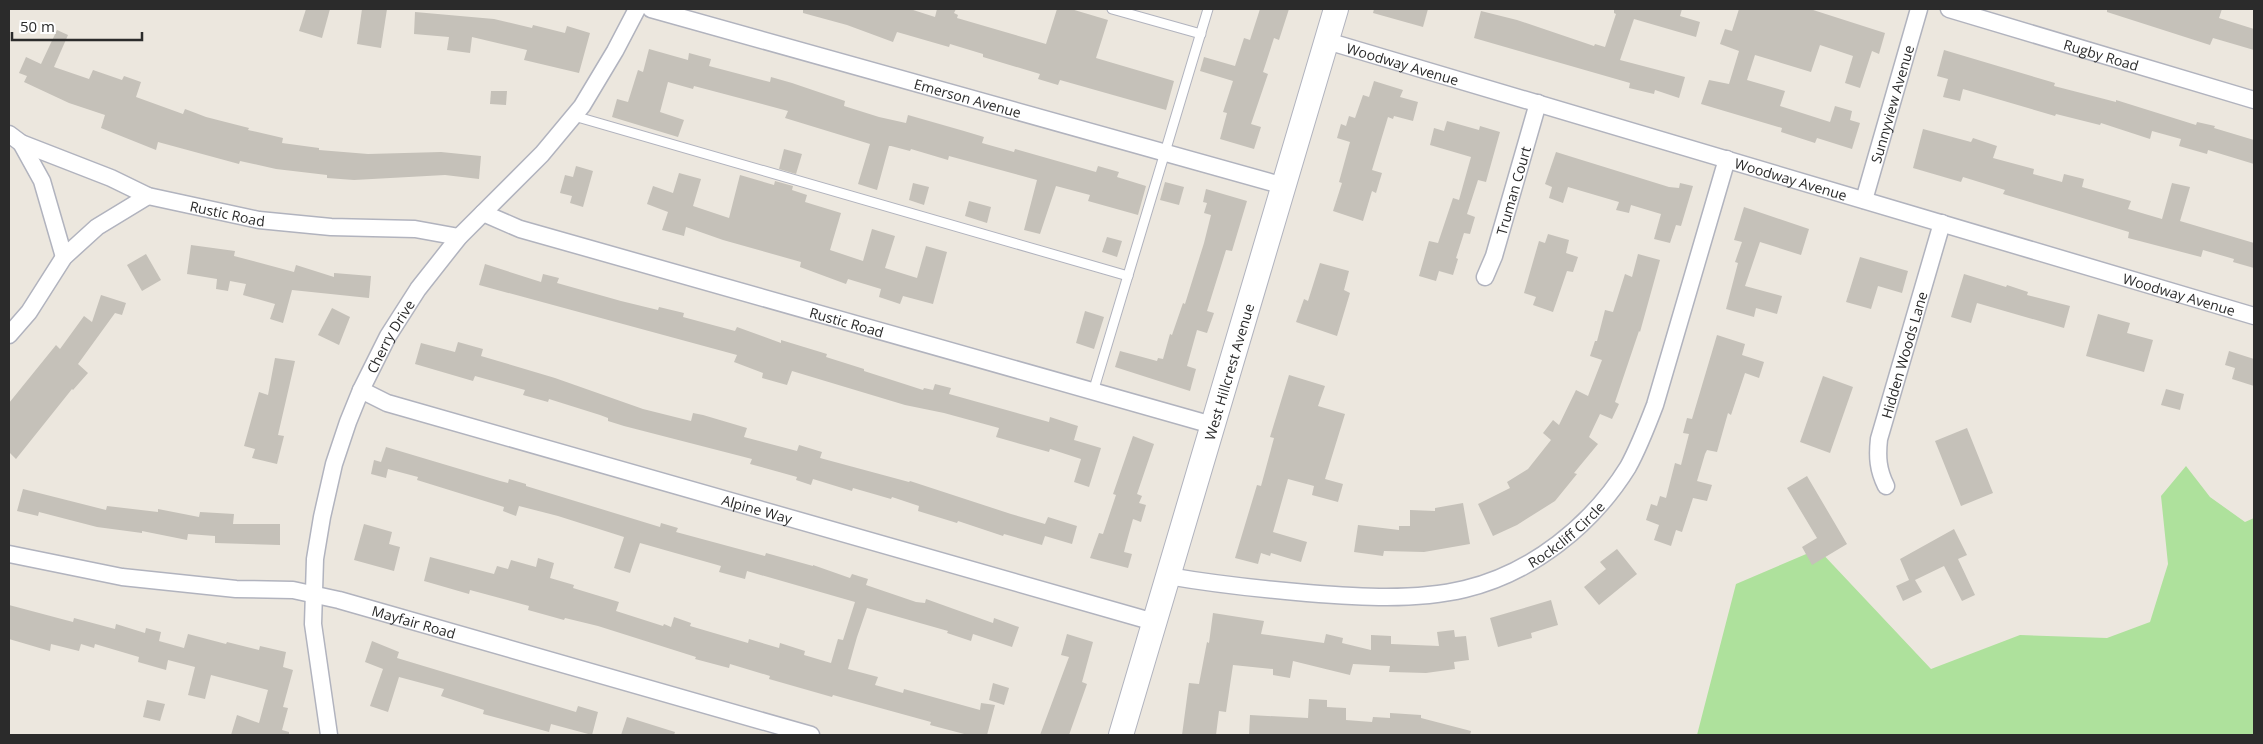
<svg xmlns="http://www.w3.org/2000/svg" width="2263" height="744" viewBox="0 0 2263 744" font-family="'Open Sans',sans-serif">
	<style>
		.green { fill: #aee19c }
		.building { fill: #c5c1b9 }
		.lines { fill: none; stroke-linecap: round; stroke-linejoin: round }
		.lane-casing { stroke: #b1b3be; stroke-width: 11 }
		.street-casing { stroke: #b1b3be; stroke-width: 19 }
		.secondary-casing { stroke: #b1b3be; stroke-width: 26 }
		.lane { stroke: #fff; stroke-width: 9 }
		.street { stroke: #fff; stroke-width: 16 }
		.secondary { stroke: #fff; stroke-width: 24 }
		.labels { text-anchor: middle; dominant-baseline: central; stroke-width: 5; stroke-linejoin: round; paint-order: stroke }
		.street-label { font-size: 14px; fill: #2b2b2b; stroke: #fff }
	</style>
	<rect width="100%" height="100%" fill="#ece7de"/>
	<polygon class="green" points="2186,466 2210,497 2245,522 2254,518 2254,735 1697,735 1736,584 1818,549 1931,669 2020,635 2107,638 2150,622 2168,564 2161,496"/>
	<g class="building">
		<polygon points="306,9 330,9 322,38 299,31"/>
		<polygon points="362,9 387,9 381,48 357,44"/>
		<polygon points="803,9 910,9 935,17 937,9 956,9 954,13 958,15 957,18 1046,44 1057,9 1071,9 1108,20 1096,58 1174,81 1166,110 1060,80 1058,85 1038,79 1040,74 983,57 983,54 950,44 949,47 897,32 893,42 847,25 803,13"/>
		<polygon points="1260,9 1289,9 1279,40 1274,38 1263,72 1268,74 1251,124 1261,127 1254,149 1220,139 1227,113 1223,112 1233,81 1200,71 1204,57 1235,66 1244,38 1250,40"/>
		<polygon points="1374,9 1428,9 1423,27 1373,13"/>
		<polygon points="1614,9 1682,9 1680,16 1700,22 1696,37 1634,19 1620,60 1685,77 1679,98 1655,90 1654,94 1629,88 1630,83 1474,38 1481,11 1517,20 1594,46 1595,44 1605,47 1616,14 1614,13"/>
		<polygon points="1739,9 1810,9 1885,33 1879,54 1872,51 1860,88 1845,83 1853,56 1820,45 1811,72 1755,55 1747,80 1785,91 1780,106 1830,122 1835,106 1852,111 1850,120 1860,123 1852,149 1817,138 1815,143 1781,132 1782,128 1701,104 1709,80 1729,84 1739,51 1720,44 1725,29 1732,31"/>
		<polygon points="2107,9 2222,9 2219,18 2254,29 2254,50 2213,38 2210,45 2107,12"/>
		<polygon points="415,12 494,19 532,28 533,25 565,33 567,26 590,33 579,73 524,60 527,50 472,37 470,53 447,50 449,37 414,34"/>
		<polygon points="57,30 68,35 54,67 89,79 93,70 122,80 124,76 141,82 136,97 183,114 185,109 206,117 249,128 248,130 283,138 282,143 319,148 319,150 368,154 441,152 481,156 479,179 445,175 354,180 327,178 327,175 276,169 240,161 239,164 158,142 156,150 101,128 105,115 69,103 24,82 27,76 19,73 26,57 41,64"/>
		<polygon points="649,49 688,60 689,53 711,59 709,66 770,82 771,77 792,83 845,101 844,106 879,117 906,123 908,115 964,131 984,137 982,143 1014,152 1015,149 1096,172 1098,166 1119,172 1117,177 1146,186 1138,215 1088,201 1090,195 1056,186 1040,234 1024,230 1037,180 949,156 948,160 911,149 910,151 891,146 889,146 877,190 858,184 870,144 785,118 788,111 694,86 693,89 668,82 660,112 684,120 678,137 612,117 617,99 628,102 638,70 643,72"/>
		<polygon points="1944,50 2055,83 2054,86 2116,102 2116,100 2196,125 2197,122 2215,126 2214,128 2254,140 2254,164 2208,150 2207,154 2179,146 2181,139 2152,131 2150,139 2101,123 2100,125 2056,114 2055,116 1963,89 1960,101 1943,97 1948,79 1937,76"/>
		<polygon points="1374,81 1403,90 1400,97 1418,102 1413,121 1394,116 1393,119 1388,117 1372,170 1382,173 1376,193 1372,191 1363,221 1333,211 1342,183 1339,182 1350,142 1337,138 1341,124 1346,126 1349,116 1355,118 1363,95 1369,97"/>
		<polygon points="491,91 507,91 506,105 490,104"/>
		<polygon points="1447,121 1479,130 1480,126 1500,132 1486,182 1478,180 1467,214 1475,217 1470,234 1464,233 1456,258 1458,259 1453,275 1439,271 1436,281 1419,276 1429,241 1438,243 1453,198 1459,200 1471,157 1430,145 1434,128 1444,131"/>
		<polygon points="1923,129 1971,142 1973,138 1997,146 1993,158 2034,169 2033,174 2062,182 2064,174 2084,179 2082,187 2131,201 2128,209 2162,219 2172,183 2190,187 2180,221 2254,243 2254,268 2233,262 2234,259 2203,250 2201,257 2128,238 2129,232 2003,194 2005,190 1963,177 1961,182 1913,168"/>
		<polygon points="784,149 802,154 796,174 779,169"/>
		<polygon points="1556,152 1669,187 1679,188 1680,183 1693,186 1681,226 1676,225 1670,243 1654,239 1661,214 1631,205 1629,213 1616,210 1619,202 1568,187 1563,203 1549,198 1552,187 1545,184"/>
		<polygon points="576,166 593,171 583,207 570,203 572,196 560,193 565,175 573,177"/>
		<polygon points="679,173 701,179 693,206 729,218 740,175 774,185 775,181 793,186 792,190 807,195 805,202 841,213 830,250 863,261 872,229 895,236 885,268 917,278 926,246 947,252 933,304 903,296 900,304 879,297 881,289 848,279 846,284 800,267 801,262 723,240 686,227 684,236 662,230 668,212 647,204 653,186 673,193"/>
		<polygon points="1165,182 1184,187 1179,205 1160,200"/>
		<polygon points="913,183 929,187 924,205 909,200"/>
		<polygon points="1206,189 1247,201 1232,251 1226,250 1207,311 1214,313 1207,333 1197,330 1187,366 1196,369 1190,391 1115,367 1120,351 1157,361 1158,358 1163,359 1170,334 1172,335 1183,303 1185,304 1204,243 1211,215 1204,213 1207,203 1203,202"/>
		<polygon points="969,201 991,207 987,223 965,216"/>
		<polygon points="1744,207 1809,229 1801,255 1760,242 1745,286 1782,296 1777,314 1756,308 1754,317 1726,309 1738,263 1735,262 1742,242 1734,240"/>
		<polygon points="1548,234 1569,240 1566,253 1578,257 1573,272 1567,271 1553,312 1533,305 1536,297 1524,293 1539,241 1545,243"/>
		<polygon points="1107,237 1122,241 1117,257 1102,252"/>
		<polygon points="191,245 235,251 234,256 294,272 296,265 334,277 334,273 371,276 369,298 292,290 283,323 270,319 275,304 243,295 246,284 230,281 228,291 216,289 217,279 187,274"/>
		<polygon points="146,254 161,280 142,291 127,265"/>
		<polygon points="1638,254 1660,260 1640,332 1639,331 1615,402 1619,404 1612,419 1600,414 1589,437 1598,444 1574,473 1577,474 1555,501 1517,525 1493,536 1478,504 1510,488 1507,482 1528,469 1551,440 1543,433 1553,420 1559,425 1576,390 1588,396 1602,360 1590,356 1595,341 1597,341 1605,310 1613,312 1625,274 1632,277"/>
		<polygon points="1860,257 1908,271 1902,293 1878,286 1871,309 1846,302"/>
		<polygon points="1320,263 1349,271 1344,290 1350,293 1337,336 1296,322 1304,299 1308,301"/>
		<polygon points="485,264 541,282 543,274 559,278 557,283 621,301 658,310 659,307 684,313 683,317 735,331 737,327 781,343 781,340 827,354 826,357 864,369 864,371 923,390 924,388 933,390 935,384 951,388 949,394 1049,422 1050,417 1078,426 1074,440 1101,448 1089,487 1074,482 1081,459 1050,449 1049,452 996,437 999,428 944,413 905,405 792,371 787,385 762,378 763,373 734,362 737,355 479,285"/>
		<polygon points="1964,274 2006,287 2007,285 2028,292 2027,295 2070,306 2064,328 1977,303 1971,323 1951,317"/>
		<polygon points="101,295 126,303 122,315 115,313 78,364 88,373 73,390 72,389 16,459 9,452 9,403 56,345 60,349 84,316 92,322"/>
		<polygon points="332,308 350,317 339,345 318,335"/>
		<polygon points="1085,311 1104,317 1094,349 1076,343"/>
		<polygon points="2098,314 2130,323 2127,333 2153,340 2144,372 2086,356"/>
		<polygon points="1717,335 1745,344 1742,355 1764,362 1759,378 1745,373 1731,415 1728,413 1717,452 1707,450 1705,454 1697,481 1712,485 1707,501 1693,498 1682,532 1676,530 1671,546 1654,540 1659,525 1646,520 1651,504 1657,506 1660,496 1666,498 1675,463 1681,465 1689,434 1683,433 1687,418 1692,419"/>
		<polygon points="458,342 483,349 481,356 555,378 643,409 691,421 693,413 703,415 747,428 744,437 797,451 799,445 822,452 820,458 909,482 910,481 1011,514 1045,524 1048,517 1077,526 1072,544 1045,536 1042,545 1004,534 1003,536 958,521 957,523 918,511 919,506 892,497 891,499 853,488 852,491 813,479 811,485 796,480 797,477 750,464 752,459 624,426 608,421 608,418 600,415 549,399 548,402 523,395 525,390 475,376 473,381 415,364 421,343 455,352"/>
		<polygon points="2229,351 2254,359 2254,386 2232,379 2235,368 2225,365"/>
		<polygon points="275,358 295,361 278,435 284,436 277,464 252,458 255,449 244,446 259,392 268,395"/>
		<polygon points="1289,375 1325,386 1318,406 1345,414 1325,479 1343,484 1338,502 1312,495 1314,486 1288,479 1273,532 1307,542 1301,562 1271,553 1270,556 1261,553 1258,564 1235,558 1257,485 1261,486 1274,438 1270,437"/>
		<polygon points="1823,376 1853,387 1830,453 1800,442"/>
		<polygon points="2166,389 2184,394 2180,410 2161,405"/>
		<polygon points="1967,428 1993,493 1961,506 1935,441"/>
		<polygon points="1133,436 1154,444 1137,494 1142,496 1139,503 1146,505 1141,522 1133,519 1126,544 1124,552 1132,554 1128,568 1090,558 1099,533 1103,534 1116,495 1113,494"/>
		<polygon points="386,447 500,481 508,483 509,479 526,484 526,486 660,527 661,523 678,528 676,532 765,556 766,553 813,566 813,565 850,578 852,574 868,579 866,585 916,602 925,603 926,599 993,623 994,618 1019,627 1012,647 973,634 971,641 947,633 948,631 867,608 857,637 848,669 878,677 875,685 903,693 904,689 980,710 981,703 995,705 987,735 968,735 930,725 931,722 833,695 832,697 769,679 770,676 730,664 729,668 695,659 696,657 598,626 565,618 564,620 528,610 529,606 470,590 469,594 424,581 430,557 494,574 497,566 508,569 511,560 536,567 538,558 554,563 550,578 574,585 573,588 619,602 616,611 663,626 664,624 671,627 674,617 691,623 690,626 748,643 749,639 779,648 780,643 805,651 804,655 831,663 838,639 843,640 855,602 747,571 745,579 719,572 721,566 640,543 630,573 614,568 624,537 558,516 519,506 516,516 503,511 504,507 417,480 418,477 388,469 386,478 371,474 374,460 381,462"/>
		<polygon points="1807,476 1847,544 1812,565 1802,547 1817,538 1787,488"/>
		<polygon points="23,489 106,510 107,506 158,512 158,509 199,517 200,512 234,514 233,524 280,524 280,545 215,543 215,536 188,534 187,540 142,531 142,533 97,527 39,512 38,516 17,511"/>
		<polygon points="1463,503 1470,544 1424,552 1384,551 1383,556 1354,552 1358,525 1399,530 1399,526 1410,526 1410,510 1435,511 1435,508"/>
		<polygon points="364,524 392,532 389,544 400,547 394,571 354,560"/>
		<polygon points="1954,529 1967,555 1958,559 1975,595 1962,601 1944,566 1915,580 1922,592 1903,601 1896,586 1909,580 1900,559"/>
		<polygon points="1617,549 1637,574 1599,605 1584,587 1606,569 1600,562"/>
		<polygon points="1551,600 1558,625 1531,633 1532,638 1498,647 1490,618"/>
		<polygon points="9,605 73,622 74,618 115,629 116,624 145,633 146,628 161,632 159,641 184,648 188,634 226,644 227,642 259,650 260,646 286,652 283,667 293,670 283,707 288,708 282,730 289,732 289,735 231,735 237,715 259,723 268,690 211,675 205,699 188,695 195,667 168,660 166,670 138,662 139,657 95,644 94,648 81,644 79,651 51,644 50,651 9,639"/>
		<polygon points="1213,613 1264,621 1261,634 1324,643 1326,634 1343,638 1342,643 1371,650 1371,635 1391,636 1391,644 1439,646 1437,632 1454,630 1455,637 1466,636 1469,660 1454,662 1455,669 1426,673 1389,672 1390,666 1353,664 1350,675 1293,661 1290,678 1273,675 1273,669 1233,665 1226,712 1219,711 1216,735 1182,735 1189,683 1199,684 1207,642 1209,643"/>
		<polygon points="1067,634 1093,642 1082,682 1087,684 1069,735 1040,735 1069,657 1061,655"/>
		<polygon points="372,641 399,652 397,658 576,712 578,706 598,712 592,735 551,724 549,732 483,714 484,710 441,696 444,689 399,677 388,712 370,706 383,669 365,662"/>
		<polygon points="993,683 1009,688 1004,705 989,700"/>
		<polygon points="1309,699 1327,700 1327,707 1346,708 1346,720 1372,722 1373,717 1390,718 1390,713 1421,715 1421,718 1471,731 1470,735 1249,735 1250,715 1308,718"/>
		<polygon points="147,700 165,704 160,721 143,717"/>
		<polygon points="627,717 675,732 674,735 621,735"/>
	</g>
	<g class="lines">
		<defs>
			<g id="lane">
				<polyline points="1112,9 1201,34"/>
				<polyline points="574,116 1128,276"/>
				<polyline points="1093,392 1208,9"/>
			</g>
			<g id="street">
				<path id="s1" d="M 651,9 L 1284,186"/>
				<path id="s2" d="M 1949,9 L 2254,100"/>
				<path id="s3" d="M 1327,41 L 2254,316"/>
				<path id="s4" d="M 9,134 L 21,143 L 111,178 L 148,196 L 259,220 L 331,227 L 415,229 L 459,237"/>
				<polyline points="21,143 42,181 64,257"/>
				<path id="s5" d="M 1864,200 L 1919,9"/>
				<path id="s6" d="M 483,213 L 520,229 L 1212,425"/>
				<path id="s7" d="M 1485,277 L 1494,256 L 1538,103"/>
				<polyline points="9,335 29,312 64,257 97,227 148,196"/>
				<path id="s8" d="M 361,390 L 387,403 L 1154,622"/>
				<path id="s9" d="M 1886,486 C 1878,470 1877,457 1879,439 L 1942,223"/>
				<path id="s10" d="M 9,554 L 122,577 L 236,589 L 293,590 L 339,600 L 811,735"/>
				<path id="s11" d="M 1168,576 C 1214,584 1260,589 1307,593 C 1358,597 1415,601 1465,589 C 1532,573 1592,525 1628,467 C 1639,447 1647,426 1655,405 L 1727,159"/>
				<path id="s12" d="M 329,735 L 313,624 L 315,559 L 322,517 L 334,464 L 348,422 L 361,390 L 388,336 L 418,289 L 459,237 L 542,154 L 582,106 L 615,51 L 637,9"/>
			</g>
			<g id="secondary">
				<path id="s13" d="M 1121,735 L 1336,9"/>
			</g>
		</defs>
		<use href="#lane" class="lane-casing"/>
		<use href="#street" class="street-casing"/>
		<use href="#secondary" class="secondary-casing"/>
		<use href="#lane" class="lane"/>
		<use href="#street" class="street"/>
		<use href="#secondary" class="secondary"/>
	</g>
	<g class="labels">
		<g class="street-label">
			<text stroke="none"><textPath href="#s2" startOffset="159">Rugby Road</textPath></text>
			<text stroke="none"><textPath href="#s3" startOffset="79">Woodway Avenue</textPath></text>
			<text stroke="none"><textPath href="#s1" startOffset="329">Emerson Avenue</textPath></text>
			<text stroke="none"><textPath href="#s5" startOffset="100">Sunnyview Avenue</textPath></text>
			<text stroke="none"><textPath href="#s3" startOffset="484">Woodway Avenue</textPath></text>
			<text stroke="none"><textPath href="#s7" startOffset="91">Truman Court</textPath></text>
			<text stroke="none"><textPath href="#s4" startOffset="234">Rustic Road</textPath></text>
			<text stroke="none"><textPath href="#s3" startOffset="889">Woodway Avenue</textPath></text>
			<text stroke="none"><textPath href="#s6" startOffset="380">Rustic Road</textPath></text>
			<text stroke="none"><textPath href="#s12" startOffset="414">Cherry Drive</textPath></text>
			<text stroke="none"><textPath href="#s9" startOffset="136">Hidden Woods Lane</textPath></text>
			<text stroke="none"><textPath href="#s13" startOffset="379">West Hillcrest Avenue</textPath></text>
			<text stroke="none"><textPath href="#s8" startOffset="414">Alpine Way</textPath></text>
			<text stroke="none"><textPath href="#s11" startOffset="415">Rockcliff Circle</textPath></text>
			<text stroke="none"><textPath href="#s10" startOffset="412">Mayfair Road</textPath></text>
		</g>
	</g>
	<rect width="2263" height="744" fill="none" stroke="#2b2b2b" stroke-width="20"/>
	<path d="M12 32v8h130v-8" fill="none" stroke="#2b2b2b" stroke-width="2.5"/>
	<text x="20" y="32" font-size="15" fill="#2b2b2b" stroke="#ffffff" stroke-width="4" paint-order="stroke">50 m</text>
</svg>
